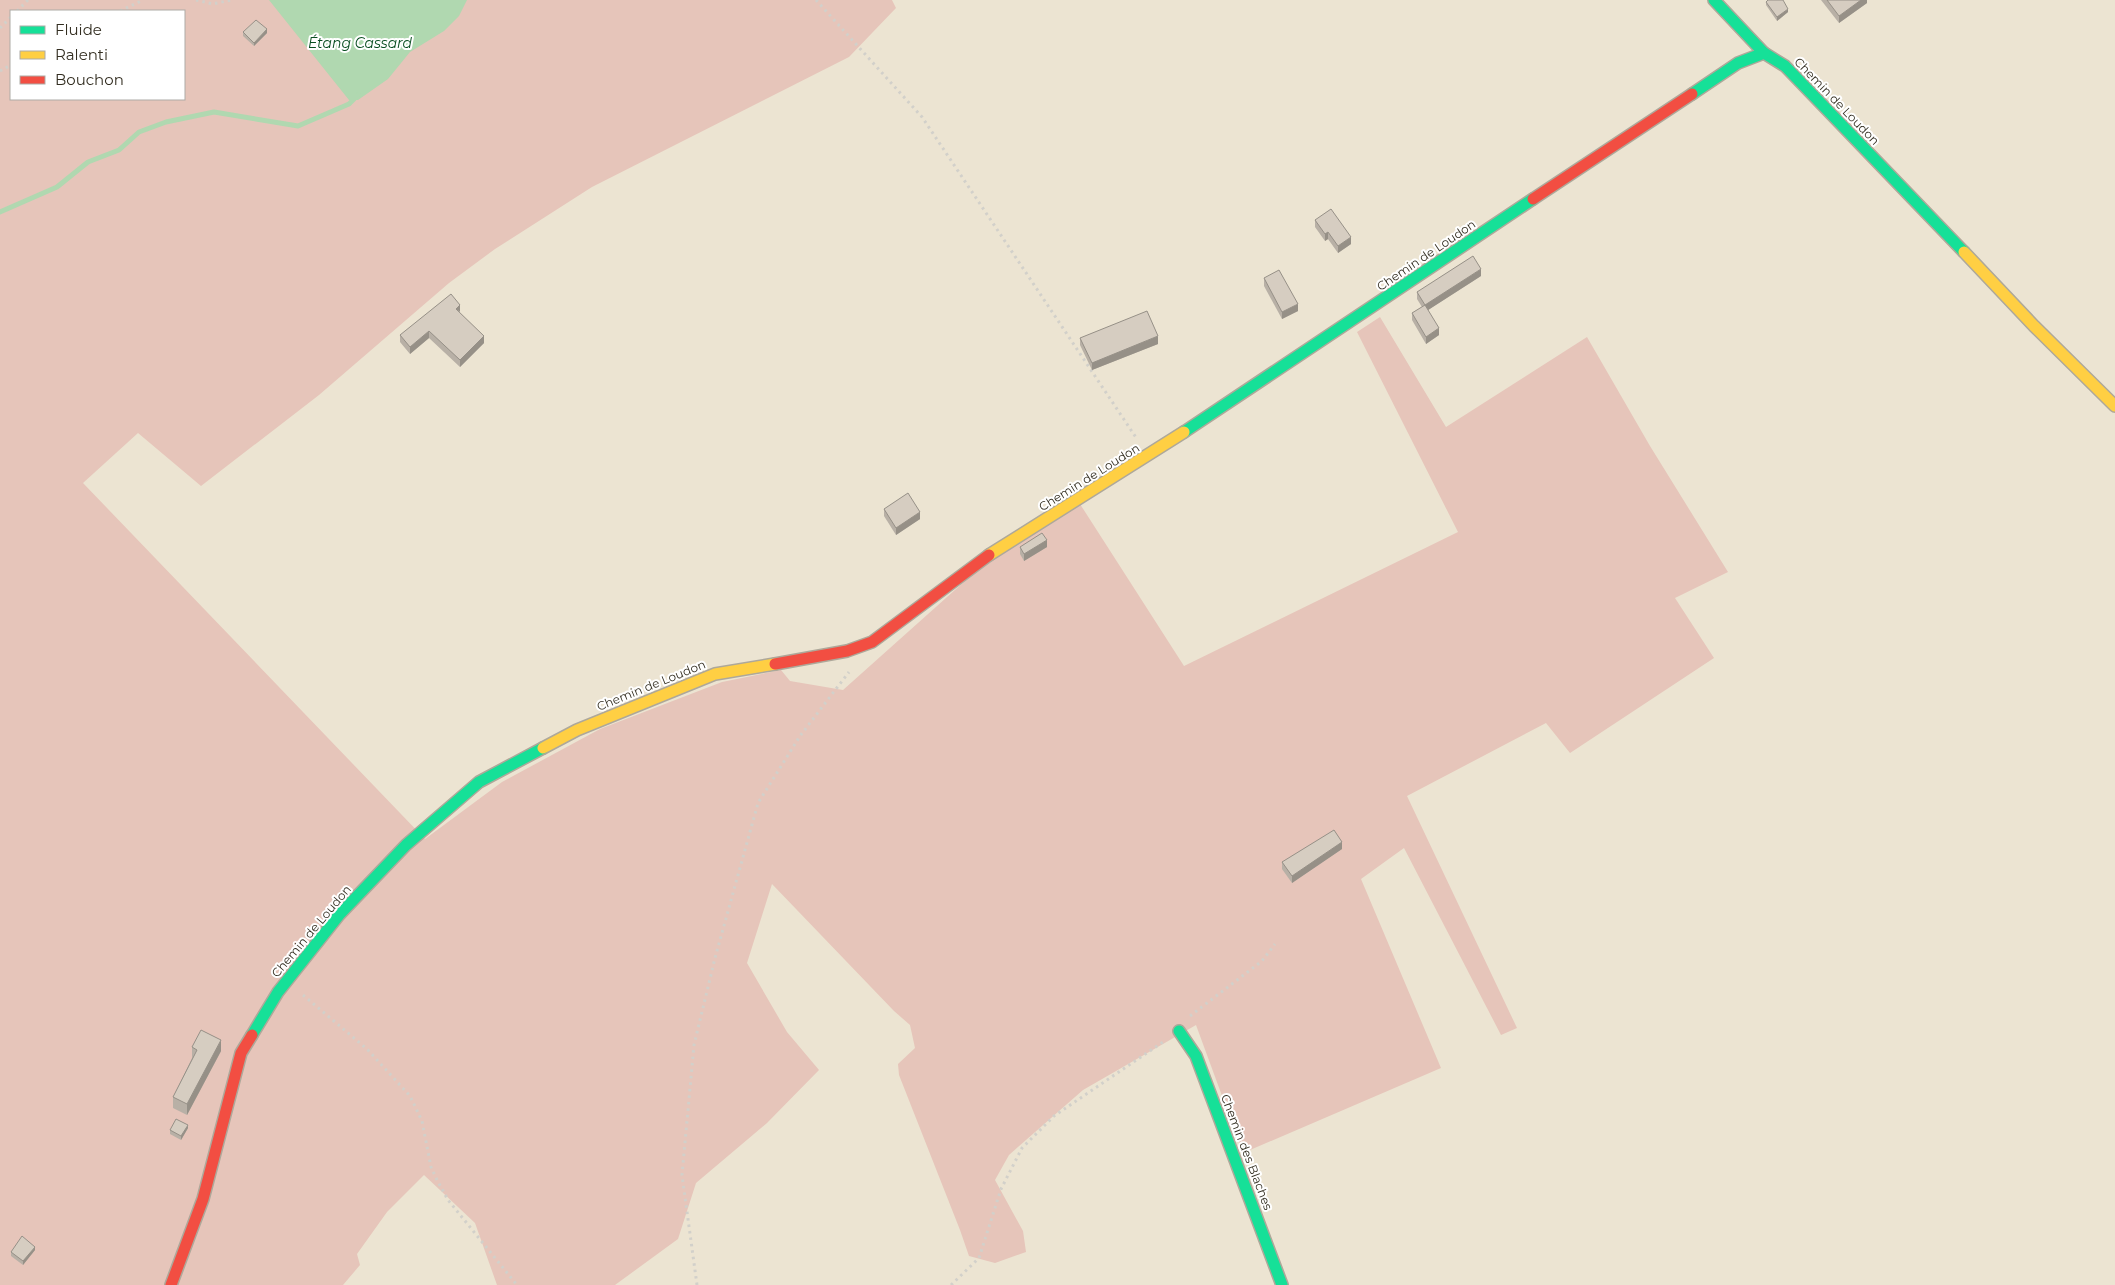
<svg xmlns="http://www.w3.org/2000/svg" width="2115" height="1285" viewBox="0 0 2115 1285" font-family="Montserrat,sans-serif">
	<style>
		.green { fill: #e6c5ba; fill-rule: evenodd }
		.water { fill: #b0d8b0 }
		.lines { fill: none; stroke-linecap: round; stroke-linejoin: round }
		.stream { stroke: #b0d8b0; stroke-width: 5 }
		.fast-casing { stroke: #aea89a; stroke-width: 14 }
		.slow-casing { stroke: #aea89a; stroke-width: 14 }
		.jam-casing { stroke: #aea89a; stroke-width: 14 }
		.path { stroke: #d2d0ca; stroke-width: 3; stroke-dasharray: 2.5 4; stroke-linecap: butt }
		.fast { stroke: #16e098; stroke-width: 11 }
		.slow { stroke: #ffcf43; stroke-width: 11 }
		.jam { stroke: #f24e42; stroke-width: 11 }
		.wall { fill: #b8b0a6 }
		.shaded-wall { fill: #969087 }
		.building { fill: #d6cdc1; stroke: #969087 }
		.labels { text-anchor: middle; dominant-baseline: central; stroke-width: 4; stroke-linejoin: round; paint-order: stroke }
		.street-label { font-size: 12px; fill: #322d20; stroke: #fff }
		.water-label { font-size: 14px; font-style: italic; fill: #084d20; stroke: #fff }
	</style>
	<rect width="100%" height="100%" fill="#ece4d2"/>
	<path class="green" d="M 0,0 L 892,0 L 896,8 L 849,57 L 592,187 L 495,249 L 449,283 L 319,395 L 201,486 L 138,433 L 83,483 L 425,839 L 502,782 L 600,729 L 722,682 L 781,670 L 790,681 L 843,690 L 984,564 L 1080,504 L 1184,666 L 1458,532 L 1357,332 L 1380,317 L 1446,427 L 1587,337 L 1650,446 L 1728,572 L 1675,598 L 1714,658 L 1570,753 L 1546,723 L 1407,796 L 1517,1028 L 1501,1035 L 1404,848 L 1361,879 L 1441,1068 L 1243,1153 L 1196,1025 L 1083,1090 L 1009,1155 L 995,1180 L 1023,1231 L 1026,1252 L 995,1263 L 969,1256 L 960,1230 L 899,1075 L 898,1064 L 915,1048 L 910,1025 L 894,1011 L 772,884 L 747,963 L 787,1032 L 819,1070 L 767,1123 L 696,1183 L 678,1239 L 615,1285 L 497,1285 L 475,1223 L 424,1175 L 387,1212 L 357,1254 L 360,1265 L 343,1285 L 0,1285 ZM 11,11 L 184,11 L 184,99 L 11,99 Z"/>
	<polygon class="water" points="269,0 467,0 459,16 444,31 410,52 388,79 358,100 349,100"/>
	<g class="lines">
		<polyline class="stream" points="0,212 57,187 88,162 119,150 139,132 166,122 214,112 298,126 349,104 358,95"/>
		<defs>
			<g id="fast">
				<polyline points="1714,0 1764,53 1785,66 1964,252"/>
				<polyline points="1692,94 1738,63 1764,53"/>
				<polyline points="1184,432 1533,199"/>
				<polyline points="1179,1031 1196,1056 1282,1285"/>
				<polyline points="252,1035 278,992 339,915 406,845 479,782 543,748"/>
			</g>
			<g id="slow">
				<polyline points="1964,252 2034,326 2115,406"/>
				<polyline points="989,555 1184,432"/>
				<polyline points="543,748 577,730 715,674 775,664"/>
			</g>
			<g id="jam">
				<polyline points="1533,199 1692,94"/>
				<polyline points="775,664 847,651 872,642 989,555"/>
				<polyline points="171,1285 203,1199 241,1053 252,1035"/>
			</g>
		</defs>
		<use href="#fast" class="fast-casing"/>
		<use href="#slow" class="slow-casing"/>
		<use href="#jam" class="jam-casing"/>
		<g class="path">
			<polyline points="196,0 213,4 231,0"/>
			<polyline points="816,0 922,117 1137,439"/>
			<polyline points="17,11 28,0"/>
			<polyline points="120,11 143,0"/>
			<polyline points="0,28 11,17"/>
			<polyline points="0,71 11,65"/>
			<polyline points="303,995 367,1049 410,1096 422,1121 431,1167 436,1178 448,1200 517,1285"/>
			<polyline points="1190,1016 1262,961 1275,944"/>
			<polyline points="697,1285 682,1175 694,1045 715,958 758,803 800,736 849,672"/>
			<polyline points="951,1285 979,1258 1001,1189 1022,1148 1054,1116 1163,1042"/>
		</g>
		<use href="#fast" class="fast"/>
		<use href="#slow" class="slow"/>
		<use href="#jam" class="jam"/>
	</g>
	<g class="wall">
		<polygon points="1821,0 1867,0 1867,3 1839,23"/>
		<polygon points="1766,2 1788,12 1777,21 1766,5"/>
		<polygon points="243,32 267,33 254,46 243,36"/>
		<polygon points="1315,220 1351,244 1338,253 1328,239 1325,241 1315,227"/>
		<polygon points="1481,276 1428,310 1439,335 1426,344 1412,320 1412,313 1422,307 1417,299 1417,292"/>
		<polygon points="1264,278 1298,311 1282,319 1264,286"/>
		<polygon points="460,313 484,343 460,367 429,338 410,354 400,342 400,335"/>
		<polygon points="1080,338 1158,344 1092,370 1080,345"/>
		<polygon points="884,509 920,519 896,535 884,516"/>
		<polygon points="1020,547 1047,547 1024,561 1020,554"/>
		<polygon points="1342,849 1292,883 1282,869 1282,862"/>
		<polygon points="192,1047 221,1051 187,1115 173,1108 173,1097 192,1058"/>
		<polygon points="188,1128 181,1140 170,1134 170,1130"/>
		<polygon points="35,1250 23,1265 11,1256 11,1252"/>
	</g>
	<g class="shaded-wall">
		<polygon points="1861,0 1867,0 1867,3 1839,23 1839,16"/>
		<polygon points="1788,9 1788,12 1777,21 1777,17"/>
		<polygon points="267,29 267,33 254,46 254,43"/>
		<polygon points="1328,232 1328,239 1325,241 1325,234"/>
		<polygon points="1351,237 1351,244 1338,253 1338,246"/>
		<polygon points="1481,269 1481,276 1425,312 1425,305"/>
		<polygon points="1298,304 1298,311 1282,319 1282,312"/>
		<polygon points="460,305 460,312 456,309"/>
		<polygon points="1439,328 1439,335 1426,344 1426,337"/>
		<polygon points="429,331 429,338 410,354 410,347"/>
		<polygon points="484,336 484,343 460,367 460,360"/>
		<polygon points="1158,336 1158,344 1092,370 1092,363"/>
		<polygon points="920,512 920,519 896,535 896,528"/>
		<polygon points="1047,540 1047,547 1024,561 1024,554"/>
		<polygon points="1342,842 1342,849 1292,883 1292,876"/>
		<polygon points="221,1040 221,1051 187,1115 187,1104"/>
		<polygon points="188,1125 188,1128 181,1140 181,1136"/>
		<polygon points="35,1247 35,1250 23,1265 23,1261"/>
	</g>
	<g class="building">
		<polygon points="1768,0 1783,0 1788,9 1777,17 1766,2"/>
		<polygon points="1827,0 1861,0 1839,16"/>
		<polygon points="256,20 267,29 254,43 243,32"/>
		<polygon points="1331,209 1351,237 1338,246 1328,232 1325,234 1315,220"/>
		<polygon points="1473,256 1481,269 1425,305 1417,292"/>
		<polygon points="1279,270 1298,304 1282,312 1264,278"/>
		<polygon points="451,294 460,305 456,309 484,336 460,360 429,331 410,347 400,335"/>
		<polygon points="1425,305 1439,328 1426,337 1412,313"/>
		<polygon points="1147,311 1158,336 1092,363 1080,338"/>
		<polygon points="908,493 920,512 896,528 884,509"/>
		<polygon points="1042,533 1047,540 1024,554 1020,547"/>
		<polygon points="1334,830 1342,842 1292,876 1282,862"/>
		<polygon points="201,1030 221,1040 187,1104 173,1097 197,1050 192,1047"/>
		<polygon points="176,1119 188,1125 181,1136 170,1130"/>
		<polygon points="22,1236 35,1247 23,1261 11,1252"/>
	</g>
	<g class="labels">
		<g class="street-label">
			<text transform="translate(1837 101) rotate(46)">Chemin de Loudon</text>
			<text transform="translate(1426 255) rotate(-34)">Chemin de Loudon</text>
			<text transform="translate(1089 477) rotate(-32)">Chemin de Loudon</text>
			<text transform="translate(651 685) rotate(-22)">Chemin de Loudon</text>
			<text transform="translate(311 931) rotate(-50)">Chemin de Loudon</text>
			<text transform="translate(1247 1152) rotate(69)">Chemin des Blaches</text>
		</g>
		<g class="water-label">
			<text x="360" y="43">Étang Cassard</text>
		</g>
	</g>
	<rect x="10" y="10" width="175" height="90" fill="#ffffff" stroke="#adaba6"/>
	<rect x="20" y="26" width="25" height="8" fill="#16e098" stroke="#adaba6"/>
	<text x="55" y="35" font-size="15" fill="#322d20">Fluide</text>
	<rect x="20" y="51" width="25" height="8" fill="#ffcf43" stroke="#adaba6"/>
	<text x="55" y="60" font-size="15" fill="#322d20">Ralenti</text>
	<rect x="20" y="76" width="25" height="8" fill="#f24e42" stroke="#adaba6"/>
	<text x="55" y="85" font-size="15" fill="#322d20">Bouchon</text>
</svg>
